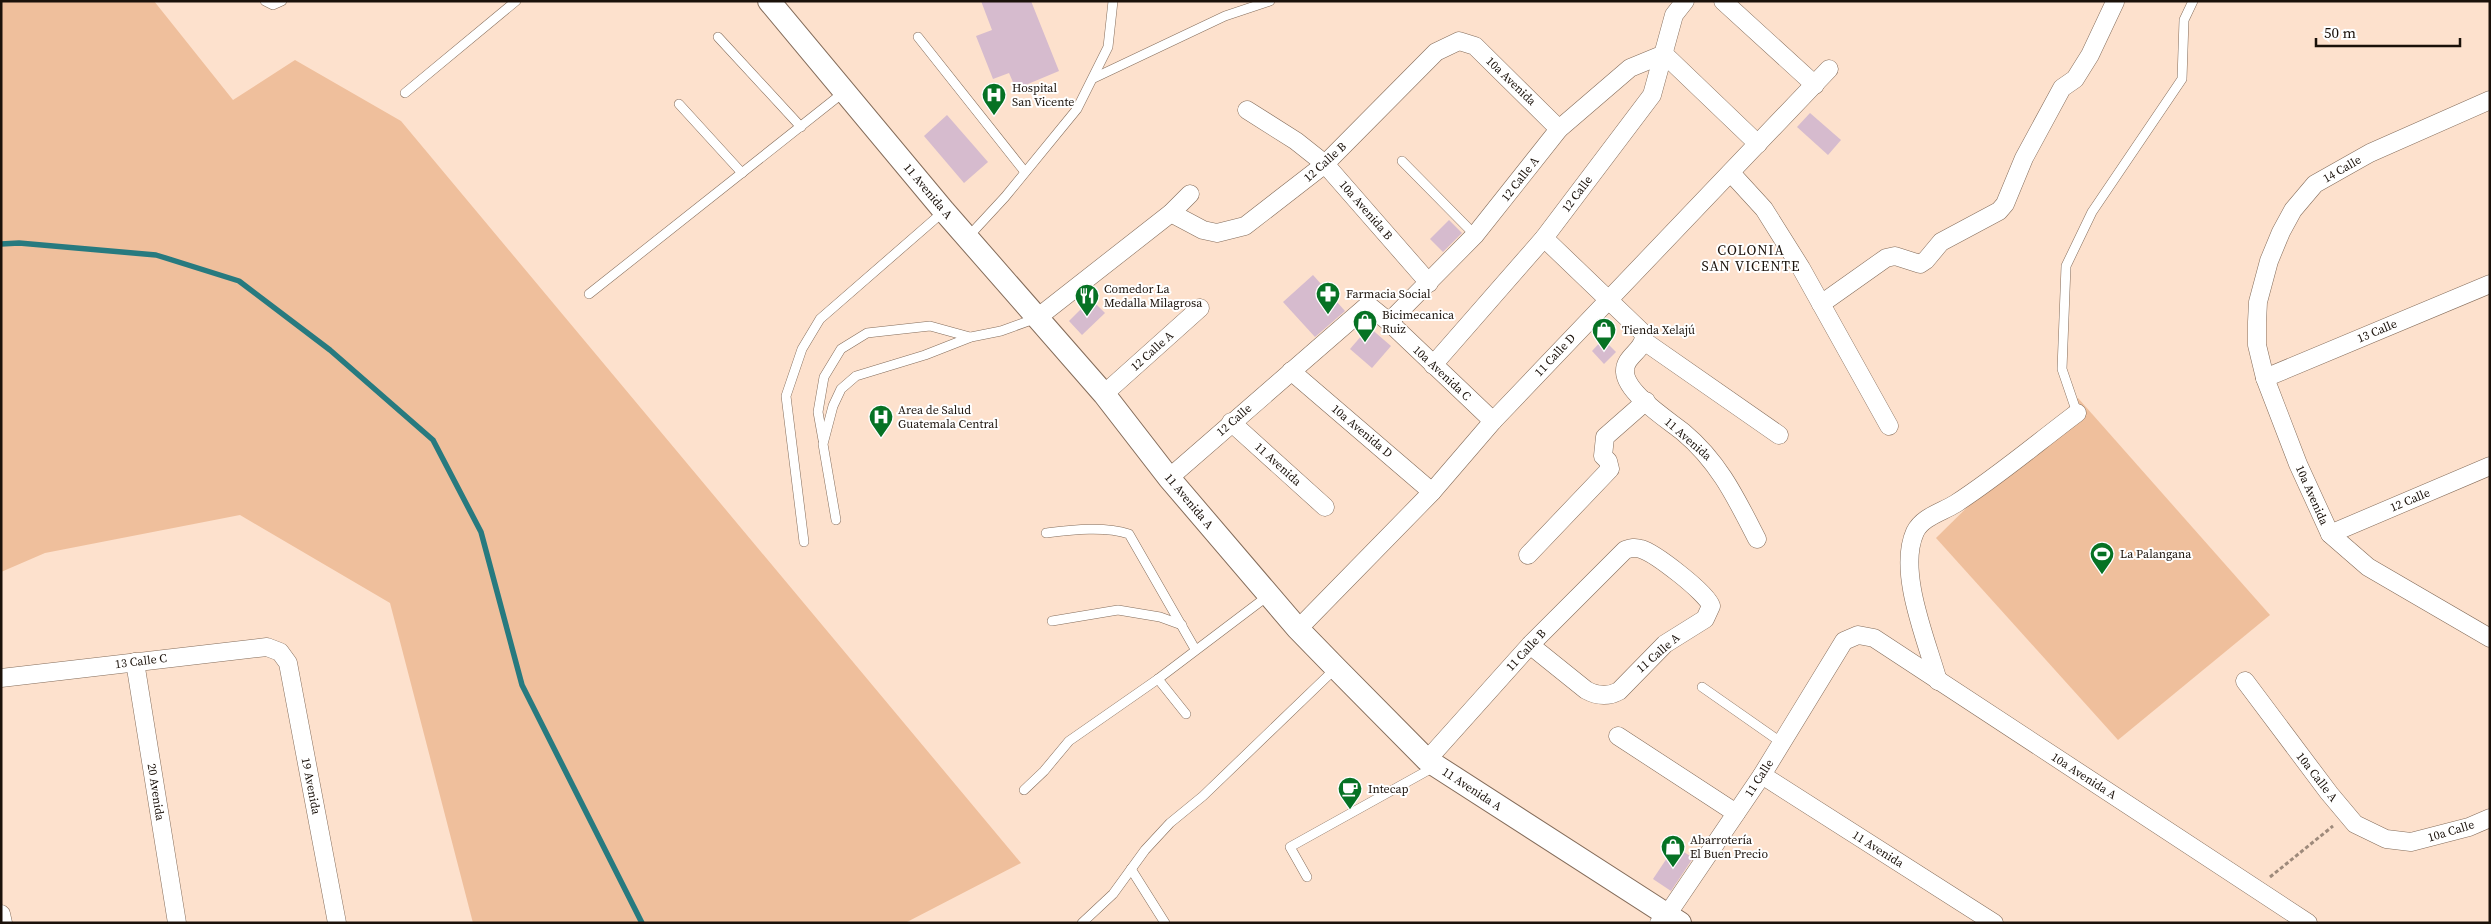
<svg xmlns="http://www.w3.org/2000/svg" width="2491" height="924" viewBox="0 0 2491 924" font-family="'Source Serif 4',serif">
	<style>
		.green { fill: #efbf9c }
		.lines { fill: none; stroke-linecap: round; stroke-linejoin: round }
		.stream { stroke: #277a7f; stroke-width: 5.5 }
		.building { fill: #d6bbce }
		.service-casing { stroke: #846c5a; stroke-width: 10 }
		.minor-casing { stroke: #846c5a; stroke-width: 19 }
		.tertiary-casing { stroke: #846c5a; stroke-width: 24 }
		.path { stroke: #9e8a7b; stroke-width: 3; stroke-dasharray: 4 2.5; stroke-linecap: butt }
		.service { stroke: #fff; stroke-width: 9 }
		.minor { stroke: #fff; stroke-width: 18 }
		.tertiary { stroke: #fff; stroke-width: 22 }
		.labels { text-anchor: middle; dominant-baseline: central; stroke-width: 4; stroke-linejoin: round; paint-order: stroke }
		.street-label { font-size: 12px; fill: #1a110a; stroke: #fff }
		.poi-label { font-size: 12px; fill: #1a110a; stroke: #fff; text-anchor: start }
		.neighbourhood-label { font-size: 14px; letter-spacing: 1px; fill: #1a110a; stroke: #fff }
	</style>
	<rect width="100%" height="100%" fill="#fde1cd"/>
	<g class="green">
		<polygon points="1,1 154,1 233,100 295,60 401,121 1021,863 905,923 473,923 390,603 240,515 45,553 1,572"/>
		<polygon points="2078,398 2270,615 2118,740 1936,538"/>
	</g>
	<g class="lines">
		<polyline class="stream" points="1,244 19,243 156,255 239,281 330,350 433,440 481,532 522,685 642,923"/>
	</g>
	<g class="building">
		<polygon points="981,1 1031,1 1059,71 1016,89 1009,73 993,79 976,36 992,30"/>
		<polygon points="1810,113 1841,140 1828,155 1797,127"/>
		<polygon points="947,115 988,162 964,183 924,136"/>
		<polygon points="1449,220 1462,233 1443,252 1430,239"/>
		<polygon points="1313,275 1345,311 1315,337 1283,302"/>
		<polygon points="1091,299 1105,313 1082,335 1069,321"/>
		<polygon points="1369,327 1391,346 1372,368 1350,349"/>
		<polygon points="1603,339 1616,352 1604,364 1592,351"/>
		<polygon points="1675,846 1693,858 1671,891 1653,879"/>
	</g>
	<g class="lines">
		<defs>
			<g id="service">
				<polyline points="265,1 273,5 282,1"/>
				<polyline points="718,37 801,127"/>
				<polyline points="918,37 1025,172"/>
				<polyline points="1094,78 1225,16 1270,1"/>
				<polyline points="405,93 516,1"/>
				<polyline points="679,104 742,173"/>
				<polyline points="1402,161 1475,235"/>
				<polyline points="968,237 1005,197 1077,109 1108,47 1113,1"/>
				<polyline points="589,294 844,92"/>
				<polyline points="2077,413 2062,369 2066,266 2092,212 2182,79 2184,20 2193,1"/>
				<polyline points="823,440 818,412 824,377 841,349 867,333 930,326 970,337"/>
				<polyline points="836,520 823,444 833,406 841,389 856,376 925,355 971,337 1001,331 1037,318"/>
				<path d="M 1046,533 C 1072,530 1104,526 1129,534 L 1195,649"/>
				<polyline points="804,542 786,396 802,349 820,319 943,212"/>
				<polyline points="1052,621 1118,610 1160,617 1182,625"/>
				<polyline points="1158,679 1186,714"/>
				<polyline points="1702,687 1782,743"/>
				<polyline points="1024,790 1044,771 1069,741 1158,679 1269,595"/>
				<polyline points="1131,869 1165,923"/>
				<polyline points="1307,877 1290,847 1434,767"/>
				<polyline points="1082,923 1113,894 1145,850 1170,823 1203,796 1336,668"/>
			</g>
			<g id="minor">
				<polyline points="1723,1 1815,85"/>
				<polyline points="2490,100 2370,153 2315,184 2293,210 2281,232 2269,261 2258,302 2257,322 2257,345 2265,378 2298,464 2330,534 2368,567 2490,638"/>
				<polyline points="1247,110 1296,141 1325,164 1429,283"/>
				<polyline points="1731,173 1764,209 1801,268 1889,426"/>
				<polyline points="1171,213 1203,230 1217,233 1245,226 1325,164 1436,52 1459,41 1475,46 1559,129"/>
				<path d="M 1544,238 L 1642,332 L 1644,336 C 1644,351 1624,356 1625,372 C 1626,393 1668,420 1683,432 C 1719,462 1736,498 1757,539"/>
				<polyline points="1821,304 1886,258 1895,256 1920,264 1926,260 1941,242 1999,211 2005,204 2024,158 2062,88 2075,79 2090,55 2115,2"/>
				<polyline points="1037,318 1171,213 1190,194"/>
				<polyline points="1389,322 1475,235 1559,129 1630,68 1664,54 1758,144"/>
				<polyline points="1644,341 1779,435"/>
				<polyline points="1433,365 1544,238 1652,95 1674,15 1685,1"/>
				<polyline points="1291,371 1432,492"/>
				<polyline points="2265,378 2490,284"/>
				<polyline points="1104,394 1200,308"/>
				<polyline points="1231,422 1325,507"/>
				<polyline points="1169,478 1368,305 1389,322 1493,421"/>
				<polyline points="2330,534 2490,466"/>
				<polyline points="1528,555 1610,469 1608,461 1603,456 1605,437 1646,401"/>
				<polyline points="1298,629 1432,492 1493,421 1829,69"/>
				<polyline points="135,662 177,923"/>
				<polyline points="1,678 267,647 280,652 288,663 337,923"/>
				<path d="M 1938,681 C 1927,641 1897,572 1915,532 C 1922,517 1942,512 1955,504 C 1997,477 2037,443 2077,413"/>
				<polyline points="2245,681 2329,793 2355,824 2386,839 2411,842 2469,827 2490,818"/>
				<polyline points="1618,736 1736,813"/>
				<path d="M 1427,760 L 1530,645 L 1625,550 C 1631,548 1635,547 1641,549 C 1655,553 1707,593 1711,606 L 1705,619 L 1665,644 L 1619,691 C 1608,697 1597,696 1586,690 L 1530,645"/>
				<polyline points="1762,775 1994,923"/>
				<polyline points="1,914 3,923"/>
				<polyline points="1659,923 1667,915 1762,775 1844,641 1858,635 1874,638 2308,923"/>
			</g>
			<polyline id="tertiary" points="769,1 944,211 1104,394 1169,478 1298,629 1336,668 1427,760 1680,923"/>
		</defs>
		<use href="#service" class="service-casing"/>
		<use href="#minor" class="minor-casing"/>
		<use href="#tertiary" class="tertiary-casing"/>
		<polyline class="path" points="2270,877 2333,826"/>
		<use href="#service" class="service"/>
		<use href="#minor" class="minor"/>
		<use href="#tertiary" class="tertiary"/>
	</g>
	<defs>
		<symbol id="hospital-pin" viewBox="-11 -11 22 30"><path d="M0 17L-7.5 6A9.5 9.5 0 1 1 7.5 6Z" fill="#067224" stroke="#fff"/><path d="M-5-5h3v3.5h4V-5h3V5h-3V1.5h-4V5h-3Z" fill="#fff"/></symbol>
		<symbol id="pharmacy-pin" viewBox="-11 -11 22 30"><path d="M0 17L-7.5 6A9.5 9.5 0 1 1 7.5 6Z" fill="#067224" stroke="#fff"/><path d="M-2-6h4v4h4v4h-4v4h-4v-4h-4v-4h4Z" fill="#fff"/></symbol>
		<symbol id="restaurant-pin" viewBox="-11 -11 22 30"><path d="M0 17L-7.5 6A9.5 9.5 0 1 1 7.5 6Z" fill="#067224" stroke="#fff"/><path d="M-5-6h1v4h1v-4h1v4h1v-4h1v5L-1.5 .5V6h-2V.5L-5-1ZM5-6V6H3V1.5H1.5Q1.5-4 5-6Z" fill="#fff"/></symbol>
		<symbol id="shop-pin" viewBox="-11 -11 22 30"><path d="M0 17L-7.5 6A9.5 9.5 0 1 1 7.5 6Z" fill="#067224" stroke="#fff"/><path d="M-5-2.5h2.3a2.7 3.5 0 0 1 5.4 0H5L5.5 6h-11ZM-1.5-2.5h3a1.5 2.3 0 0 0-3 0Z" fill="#fff"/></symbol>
		<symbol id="stadium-pin" viewBox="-11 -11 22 30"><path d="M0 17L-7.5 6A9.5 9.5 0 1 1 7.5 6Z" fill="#067224" stroke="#fff"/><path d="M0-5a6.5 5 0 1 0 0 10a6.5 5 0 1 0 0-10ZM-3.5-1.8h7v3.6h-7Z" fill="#fff"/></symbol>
		<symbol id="cafe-pin" viewBox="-11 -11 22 30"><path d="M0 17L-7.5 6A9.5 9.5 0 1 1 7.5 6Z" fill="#067224" stroke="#fff"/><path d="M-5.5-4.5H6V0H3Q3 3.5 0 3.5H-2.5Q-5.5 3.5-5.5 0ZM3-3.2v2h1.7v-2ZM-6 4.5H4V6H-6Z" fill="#fff"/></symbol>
	</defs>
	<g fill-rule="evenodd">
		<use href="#hospital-pin" x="980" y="81" width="28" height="38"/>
		<use href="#pharmacy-pin" x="1314" y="280" width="28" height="38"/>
		<use href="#restaurant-pin" x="1073" y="282" width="28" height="38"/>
		<use href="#shop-pin" x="1351" y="308" width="28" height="38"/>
		<use href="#shop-pin" x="1590" y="316" width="28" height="38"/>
		<use href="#hospital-pin" x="867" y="403" width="28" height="38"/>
		<use href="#stadium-pin" x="2088" y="540" width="28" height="38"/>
		<use href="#cafe-pin" x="1336" y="775" width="28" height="38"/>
		<use href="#shop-pin" x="1659" y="833" width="28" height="38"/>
	</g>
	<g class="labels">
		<g class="street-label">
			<text transform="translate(1511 81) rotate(44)">10a Avenida</text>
			<text transform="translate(1325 162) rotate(-42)">12 Calle B</text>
			<text transform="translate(2342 169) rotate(-30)">14 Calle</text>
			<text transform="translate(1520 179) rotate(-52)">12 Calle A</text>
			<text transform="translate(928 191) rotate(50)">11 Avenida A</text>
			<text transform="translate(1577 194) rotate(-53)">12 Calle</text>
			<text transform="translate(1366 210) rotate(49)">10a Avenida B</text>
			<text transform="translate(2377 331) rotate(-23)">13 Calle</text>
			<text transform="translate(1152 351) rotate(-42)">12 Calle A</text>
			<text transform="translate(1555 355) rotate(-47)">11 Calle D</text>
			<text transform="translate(1442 373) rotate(43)">10a Avenida C</text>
			<text transform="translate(1234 420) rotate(-41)">12 Calle</text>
			<text transform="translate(1362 431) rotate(40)">10a Avenida D</text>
			<text transform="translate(1688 439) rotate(41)">11 Avenida</text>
			<text transform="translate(1278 464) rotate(42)">11 Avenida</text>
			<text transform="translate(2312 495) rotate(66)">10a Avenida</text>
			<text transform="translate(2410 500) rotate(-23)">12 Calle</text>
			<text transform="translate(1189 501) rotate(50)">11 Avenida A</text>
			<text transform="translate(1526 650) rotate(-47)">11 Calle B</text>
			<text transform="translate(1658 653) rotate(-41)">11 Calle A</text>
			<text transform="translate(141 661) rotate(-7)">13 Calle C</text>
			<text transform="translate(2084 776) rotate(33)">10a Avenida A</text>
			<text transform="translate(2317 777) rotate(52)">10a Calle A</text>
			<text transform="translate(1759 778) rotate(-57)">11 Calle</text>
			<text transform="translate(311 786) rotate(79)">19 Avenida</text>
			<text transform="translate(1472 789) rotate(33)">11 Avenida A</text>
			<text transform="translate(156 792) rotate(81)">20 Avenida</text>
			<text transform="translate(2451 831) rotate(-17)">10a Calle</text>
			<text transform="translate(1878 849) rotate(32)">11 Avenida</text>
		</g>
		<g class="poi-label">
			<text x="1012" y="88">Hospital<tspan x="1012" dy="14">San Vicente</tspan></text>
			<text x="1104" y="289">Comedor La<tspan x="1104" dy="14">Medalla Milagrosa</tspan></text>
			<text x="1346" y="294">Farmacia Social</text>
			<text x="1382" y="315">Bicimecanica<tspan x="1382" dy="14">Ruiz</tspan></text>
			<text x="1622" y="330">Tienda Xelajú</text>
			<text x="898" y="410">Area de Salud<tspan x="898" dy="14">Guatemala Central</tspan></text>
			<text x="2120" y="554">La Palangana</text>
			<text x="1368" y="789">Intecap</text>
			<text x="1690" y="840">Abarrotería<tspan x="1690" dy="14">El Buen Precio</tspan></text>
		</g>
		<g class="neighbourhood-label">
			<text x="1751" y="250">COLONIA<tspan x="1751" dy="16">SAN VICENTE</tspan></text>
		</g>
	</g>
	<rect width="2491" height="924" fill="none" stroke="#1a110a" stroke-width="5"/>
	<path d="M2316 38v8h144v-8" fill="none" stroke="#1a110a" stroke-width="2.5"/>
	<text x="2324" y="38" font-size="15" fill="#1a110a" stroke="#ffffff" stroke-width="4" paint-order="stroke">50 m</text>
</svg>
